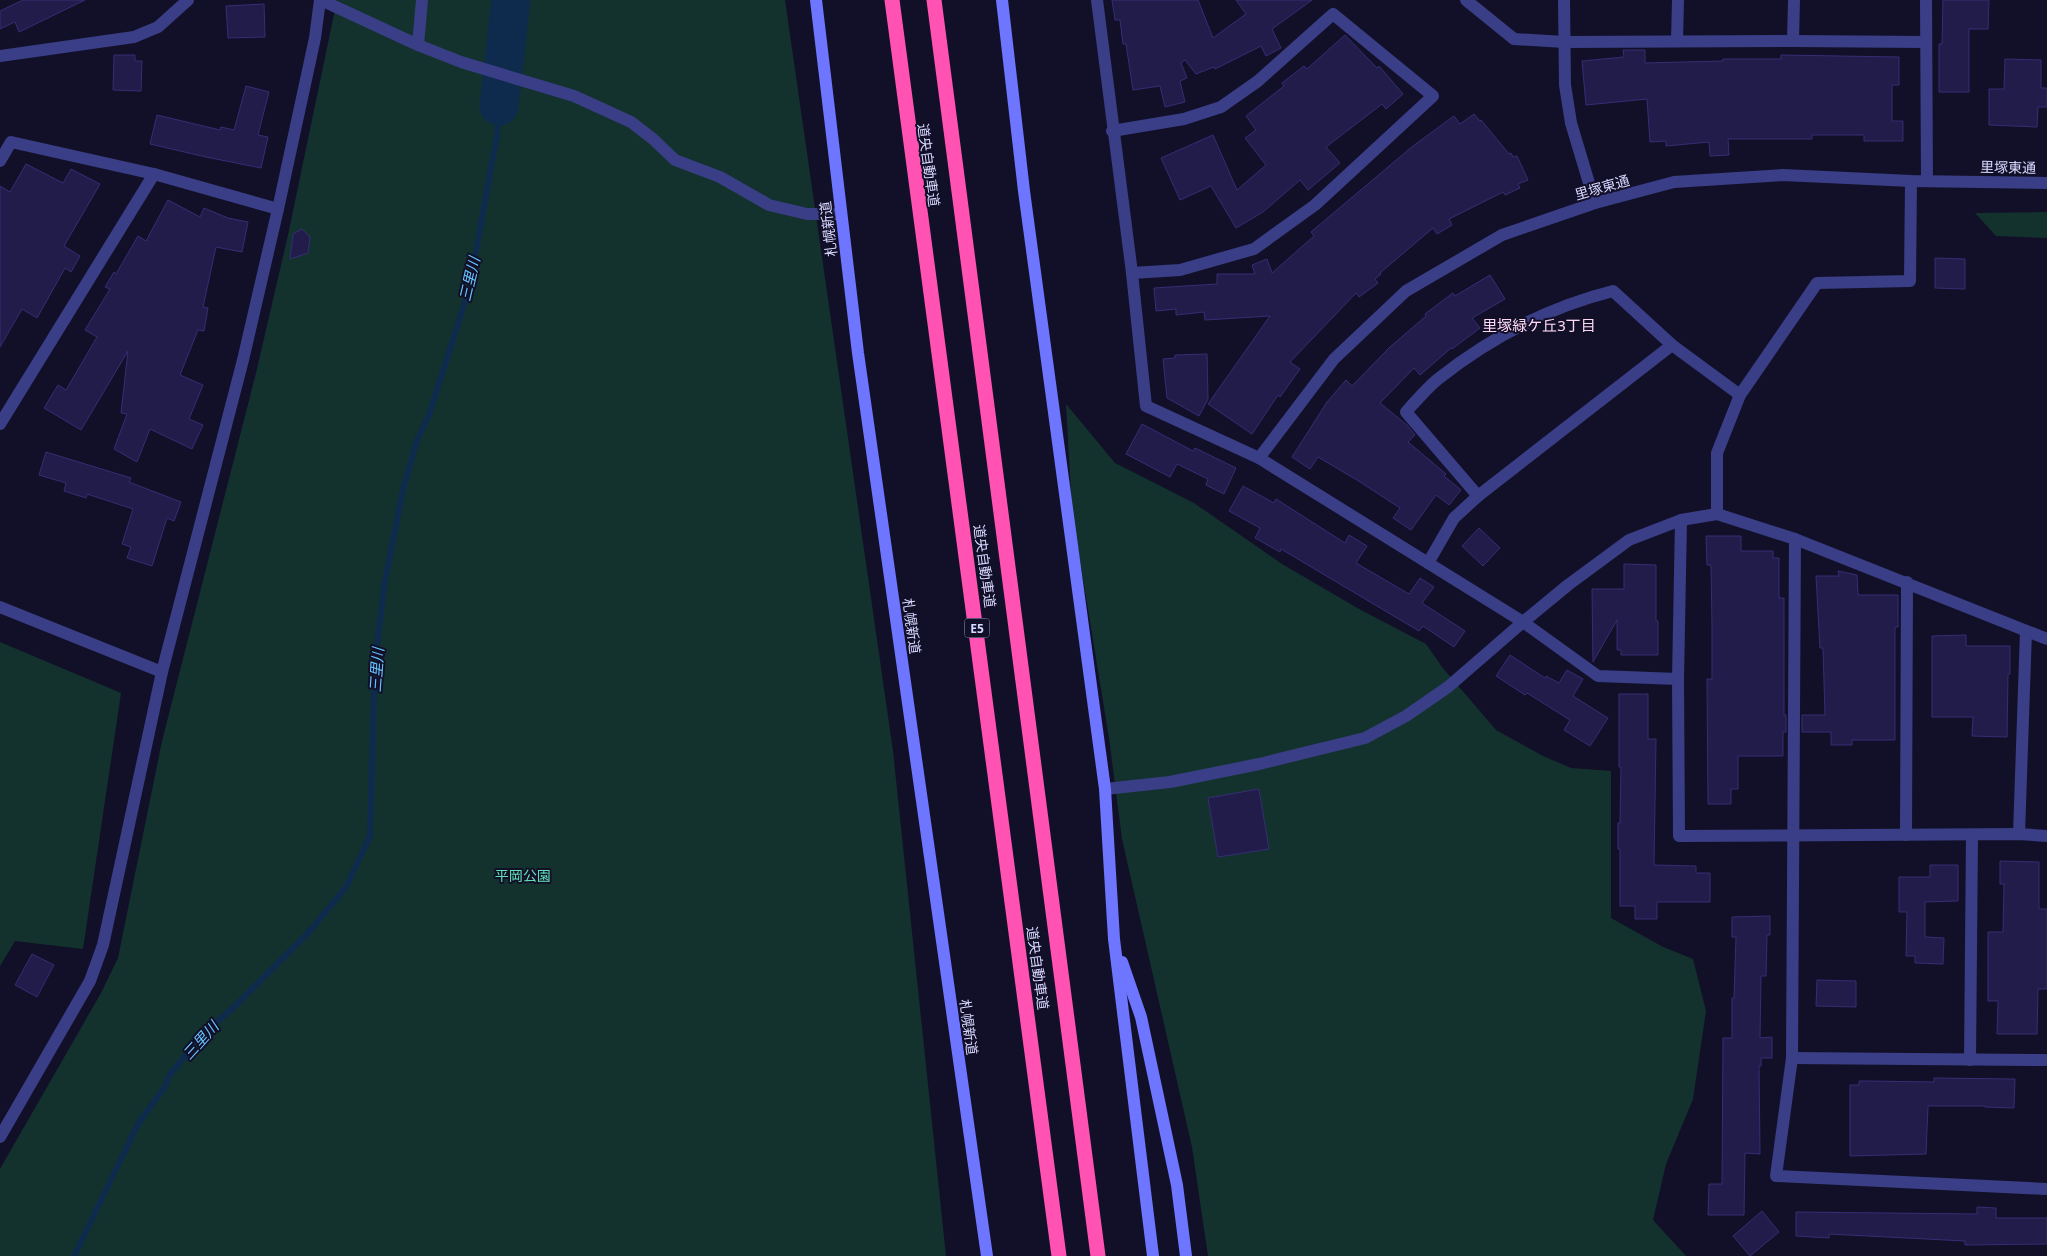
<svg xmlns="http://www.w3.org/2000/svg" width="2047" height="1256" viewBox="0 0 2047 1256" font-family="'Noto Sans','Noto Sans JP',sans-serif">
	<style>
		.green { fill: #13322e }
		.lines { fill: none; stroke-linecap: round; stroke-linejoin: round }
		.stream { stroke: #0e2b4d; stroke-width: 6 }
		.river { stroke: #0e2b4d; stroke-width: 39 }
		.building { fill: #211c49; stroke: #362d75 }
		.lane { stroke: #3a3e87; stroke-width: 12 }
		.street { stroke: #3a3e87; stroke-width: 12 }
		.secondary { stroke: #6e75ff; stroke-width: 12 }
		.highway { stroke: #ff52b2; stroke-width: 15 }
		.labels { text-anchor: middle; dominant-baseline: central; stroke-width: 4; stroke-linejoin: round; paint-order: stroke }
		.shield { fill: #121028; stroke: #9d9bbe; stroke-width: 1 }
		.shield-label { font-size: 12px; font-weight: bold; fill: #d8d7ff }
		.street-label { font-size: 14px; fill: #d8d7ff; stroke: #121028 }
		.park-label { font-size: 14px; fill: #61e1b7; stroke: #121028 }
		.water-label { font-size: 15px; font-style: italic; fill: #65c4ff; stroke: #121028 }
		.neighbourhood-label { font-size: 15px; fill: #ffd9f4; stroke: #121028 }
	</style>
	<rect width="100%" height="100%" fill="#121028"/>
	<g class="green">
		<polygon points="337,0 785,0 893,751 946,1256 0,1256 0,1169 101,993 118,958 162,741 256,373 288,235"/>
		<polygon points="2047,212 2047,238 1996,236 1975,213"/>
		<polygon points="1066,404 1115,463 1194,503 1282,564 1359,609 1426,644 1442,667 1496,730 1543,756 1571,768 1611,771 1611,918 1663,947 1693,959 1706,1011 1693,1099 1666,1164 1653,1220 1686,1256 1208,1256 1192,1147 1122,839 1109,738 1072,511"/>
		<polygon points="0,642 121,693 83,949 15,941 0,966"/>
	</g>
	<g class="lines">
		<path class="stream" d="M 74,1256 L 138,1124 L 166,1085 L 168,1077 L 201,1036 L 234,1007 L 309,932 L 346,887 L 370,836 L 374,691 C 379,683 379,678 374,670 L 384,587 L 403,489 L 417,440 L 429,415 L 469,289 L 497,135 L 499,106"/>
		<polyline class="river" points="499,106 511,0"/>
	</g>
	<g class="building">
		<polygon points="23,0 85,0 19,32 15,22 0,29 0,11"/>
		<polygon points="1112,0 1198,0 1213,38 1246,14 1236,0 1312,0 1272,29 1281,48 1266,56 1261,46 1215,69 1214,67 1196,74 1185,60 1181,63 1187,78 1180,81 1185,102 1165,107 1160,86 1133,90 1126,44 1123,44 1120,20 1115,20"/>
		<polygon points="1943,0 1989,0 1988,29 1969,29 1969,92 1939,92 1939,44 1942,44"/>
		<polygon points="264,4 265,37 228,38 226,6"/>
		<polygon points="1345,35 1377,68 1379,66 1403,94 1386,109 1382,104 1326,147 1340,163 1308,190 1300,180 1263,212 1236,228 1211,186 1180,200 1161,158 1213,135 1237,190 1266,165 1245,138 1256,130 1246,116 1284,86 1282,83 1304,66 1307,69"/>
		<polygon points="1623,50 1645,50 1645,63 1723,61 1723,59 1781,59 1781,55 1899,57 1899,85 1892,85 1892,121 1903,121 1903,141 1864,141 1864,135 1812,135 1812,139 1728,139 1729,155 1710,156 1709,142 1666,146 1666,141 1650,142 1647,99 1586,105 1582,61 1624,57"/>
		<polygon points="114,55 135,55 135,61 142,61 141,91 113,90"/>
		<polygon points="2005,59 2041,60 2041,88 2047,88 2047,107 2038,107 2037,127 1989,125 1989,89 2004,89"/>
		<polygon points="246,86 269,92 258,135 268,137 261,168 206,157 150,144 157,115 220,130 221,127 234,130"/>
		<polygon points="1474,114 1480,121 1481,120 1509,154 1511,153 1513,157 1517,156 1528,180 1518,184 1520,188 1505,195 1503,192 1449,219 1452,225 1437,234 1433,228 1380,273 1381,274 1375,279 1378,283 1359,297 1356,293 1290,362 1300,369 1280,397 1278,395 1252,434 1208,404 1270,316 1205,320 1204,312 1176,315 1176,309 1156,311 1154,288 1217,284 1217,274 1255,274 1252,265 1267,259 1272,273 1314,236 1311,232 1413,146 1454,116 1460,124"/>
		<polygon points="26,164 63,183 71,169 100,184 64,246 80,256 71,272 65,268 37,318 22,309 0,347 0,186 10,192"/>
		<polygon points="168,200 200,217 204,208 228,218 248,222 242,252 216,247 203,307 208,308 204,331 198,330 180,375 203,385 189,419 203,425 192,449 150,429 137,462 114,449 127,414 121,413 128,351 81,430 44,408 58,385 66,390 97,337 85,330 110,289 105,287 114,272 116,274 138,236 146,241"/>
		<polygon points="302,229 310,237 308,253 290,259 293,234"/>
		<polygon points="1935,258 1965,259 1965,289 1935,288"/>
		<polygon points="1490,275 1505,299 1472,318 1480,328 1452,349 1451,348 1420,375 1414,368 1380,403 1407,425 1415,435 1408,442 1446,474 1444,476 1461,490 1449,505 1436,495 1411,530 1393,518 1400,508 1357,480 1318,457 1310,469 1292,457 1327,402 1346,380 1352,386 1389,348 1426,316 1425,314 1453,293 1455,296"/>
		<polygon points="1207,354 1208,399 1199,416 1167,398 1163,359 1175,358 1175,355"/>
		<polygon points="1142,424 1193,451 1195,448 1236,468 1224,494 1206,485 1208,479 1177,464 1170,477 1126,454"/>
		<polygon points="46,452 131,478 129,482 181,502 174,521 167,518 152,566 127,558 131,547 122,544 133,509 87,494 86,498 64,491 66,483 39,475"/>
		<polygon points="1243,486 1274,503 1276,499 1345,543 1349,535 1367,546 1356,563 1409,594 1420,578 1434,587 1422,603 1465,631 1454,647 1423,626 1419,631 1281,549 1280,552 1255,538 1260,528 1229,511"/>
		<polygon points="1479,528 1500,548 1483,566 1462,546"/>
		<polygon points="1706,536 1741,536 1741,551 1773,551 1773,558 1779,558 1779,598 1784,598 1784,715 1786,715 1786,732 1783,732 1783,756 1738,756 1738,789 1731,789 1731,804 1708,804 1707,679 1712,679 1712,625 1711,565 1707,565"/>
		<polygon points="1624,564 1656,565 1656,621 1658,621 1658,655 1621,655 1621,650 1617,650 1617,620 1593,662 1592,589 1624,589"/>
		<polygon points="1838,571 1857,575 1858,595 1898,595 1898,627 1895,627 1895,740 1852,740 1852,745 1831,745 1831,732 1802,732 1802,715 1825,715 1823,648 1820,648 1816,576 1839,576"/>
		<polygon points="1966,635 1966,646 2010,646 2010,674 2008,674 2007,737 1972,736 1973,717 1932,717 1932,636"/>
		<polygon points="1510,655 1545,678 1546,676 1559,683 1567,670 1583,679 1573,696 1608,718 1590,746 1564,730 1570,720 1527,693 1525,695 1496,676"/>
		<polygon points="1619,694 1648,694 1648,739 1656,739 1654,865 1696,866 1696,873 1710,873 1710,902 1657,902 1657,919 1635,919 1635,906 1620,906 1620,849 1618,849 1618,823 1620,823 1621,767 1619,767"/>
		<polygon points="1259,789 1269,849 1218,857 1208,798"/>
		<polygon points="2000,861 2039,862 2039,909 2047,909 2047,989 2038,989 2037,1034 1997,1034 1998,1001 1988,1001 1988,932 2003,932 2004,884 2000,884"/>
		<polygon points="1930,865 1958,865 1958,901 1925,902 1925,937 1944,938 1943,964 1915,963 1915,956 1906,956 1907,912 1899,912 1899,877 1930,877"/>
		<polygon points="1770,916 1770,935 1767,935 1766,976 1761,976 1760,1038 1772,1037 1772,1058 1761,1058 1761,1066 1759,1066 1760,1154 1745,1153 1744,1215 1708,1215 1709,1184 1722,1184 1723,1038 1732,1038 1732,998 1734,998 1736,937 1732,937 1732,917"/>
		<polygon points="32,954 54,965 37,997 15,985"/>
		<polygon points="1817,980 1856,981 1856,1007 1816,1006"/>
		<polygon points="1934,1078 2015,1079 2014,1108 1985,1107 1985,1106 1928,1106 1926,1154 1850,1156 1850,1085 1859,1085 1859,1081 1868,1081 1934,1082"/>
		<polygon points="1977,1207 1996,1208 1996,1218 2047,1218 2047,1244 1965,1245 1965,1241 1829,1234 1829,1238 1796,1236 1796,1212 1977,1214"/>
		<polygon points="1762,1211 1779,1232 1750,1256 1733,1236"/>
	</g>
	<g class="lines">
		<polyline class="lane" points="418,45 422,0"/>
		<g class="street">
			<polyline points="321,0 418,45 461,62 574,96 631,122 653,139 675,160 720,177 769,205 807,214 841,214"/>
			<polyline points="1097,0 1132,273 1146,406 1259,458 1523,622 1598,676 1678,679"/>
			<polyline points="1466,0 1514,39 1564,42 1793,41 1926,42"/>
			<polyline points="1564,0 1565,85 1571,123 1595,203"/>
			<polyline points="1926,0 1927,181"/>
			<polyline points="1677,41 1678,0"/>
			<polyline points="1793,41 1794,0"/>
			<polyline points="0,56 134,37 158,27 188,0"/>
			<polyline points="1112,131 1184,119 1221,107 1258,81 1333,14 1433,96 1315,205 1254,249 1180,270 1132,273"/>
			<polyline points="0,161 11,142 154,174 278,209"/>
			<polyline points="0,424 154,174"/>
			<polyline points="1259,458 1334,359 1406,291 1502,235 1595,203 1674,182 1783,175 1911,181 2047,183"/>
			<path d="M 1478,496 L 1406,412 C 1416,401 1427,388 1438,379 C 1490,338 1549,307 1613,291 L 1672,345"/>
			<polyline points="1717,514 1717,453 1740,395 1817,283 1910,281 1911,181"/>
			<polyline points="1681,520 1678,679 1679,836 2019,834 2047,836"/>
			<polyline points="1795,539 1792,1058 1776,1176 2047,1189"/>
			<polyline points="1428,563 1454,518 1478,496 1672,345 1740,395"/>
			<polyline points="0,607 162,672"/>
			<polyline points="1105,789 1170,782 1259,764 1365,738 1406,716 1448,687 1523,622 1568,585 1629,540 1681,520 1717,514 1795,539 2047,639"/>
			<polyline points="2019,834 2026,631"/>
			<polyline points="1906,835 1907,582"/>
			<polyline points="1792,1058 2047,1060"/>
			<polyline points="1970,1060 1972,835"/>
			<polyline points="0,1137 90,981 103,945 162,672 243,360 278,209 315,38 320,0"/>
		</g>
		<g class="secondary">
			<polyline points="816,0 858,353 987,1256"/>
			<polyline points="1002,0 1024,191 1105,789 1114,939 1153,1256"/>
			<polyline points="1122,962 1141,1017 1177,1185 1186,1256"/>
		</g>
		<g class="highway">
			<polyline points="892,0 1059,1256"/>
			<polyline points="934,0 1098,1256"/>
		</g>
	</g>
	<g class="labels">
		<rect class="shield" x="964.5" y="618.5" width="25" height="19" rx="4"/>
		<g class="shield-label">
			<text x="977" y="628">E5</text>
		</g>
		<g class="street-label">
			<text transform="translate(929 165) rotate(82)">道央自動車道</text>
			<text transform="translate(2008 167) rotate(1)">里塚東通</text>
			<text transform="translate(1602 187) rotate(-16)">里塚東通</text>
			<text transform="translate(828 229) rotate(-97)">札幌新道</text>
			<text transform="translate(985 566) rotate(82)">道央自動車道</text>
			<text transform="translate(912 626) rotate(82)">札幌新道</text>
			<text transform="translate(1038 968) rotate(82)">道央自動車道</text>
			<text transform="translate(969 1027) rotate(82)">札幌新道</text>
		</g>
		<g class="park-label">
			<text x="523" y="875">平岡公園</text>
		</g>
		<g class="water-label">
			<text transform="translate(469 279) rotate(-77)">三里川</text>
			<text transform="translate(376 670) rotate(-86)">三里川</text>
			<text transform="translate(200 1040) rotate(-48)">三里川</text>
		</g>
		<g class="neighbourhood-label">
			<text x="1539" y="325">里塚緑ケ丘3丁目</text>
		</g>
	</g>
</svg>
